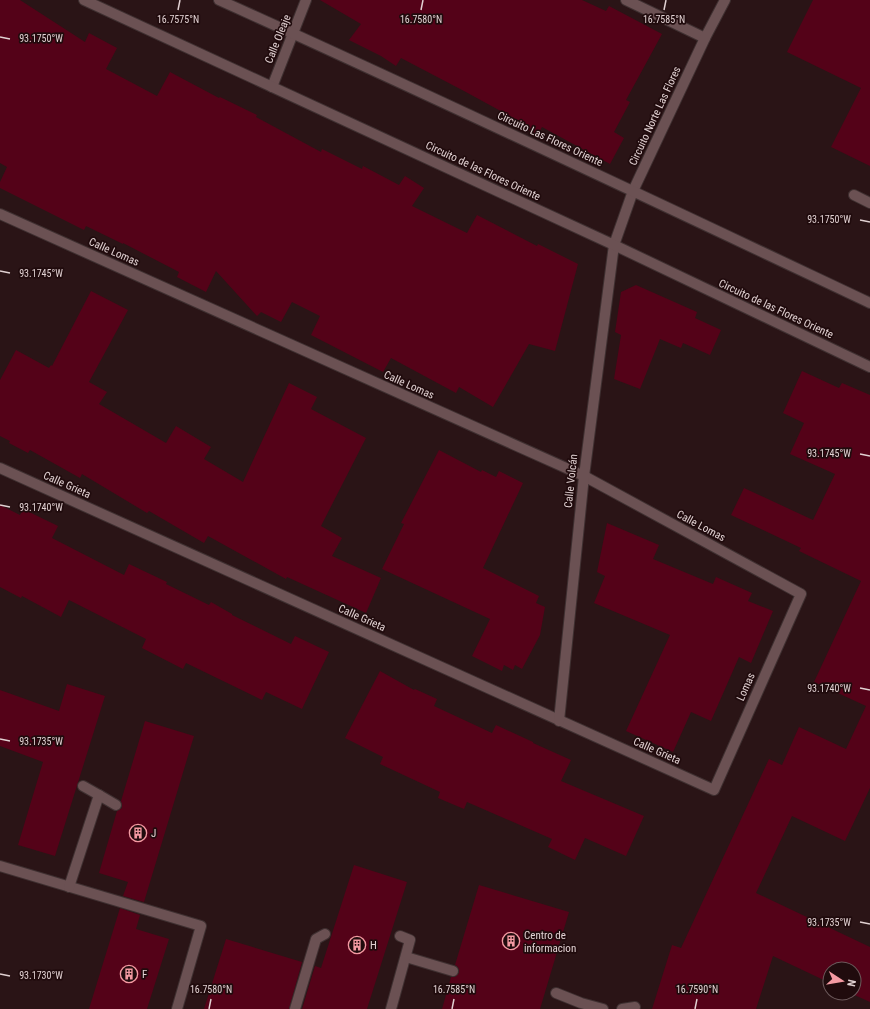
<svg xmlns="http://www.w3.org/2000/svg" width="870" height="1009" viewBox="0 0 870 1009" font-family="'Roboto Condensed',sans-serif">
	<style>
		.building { fill: #540218 }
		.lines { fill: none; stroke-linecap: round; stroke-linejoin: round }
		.lane-casing { stroke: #3f3031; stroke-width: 12 }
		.street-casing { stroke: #3f3031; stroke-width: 12 }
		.secondary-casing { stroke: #3f3031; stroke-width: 12 }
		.lane { stroke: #6b5153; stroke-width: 10 }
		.street { stroke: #6b5153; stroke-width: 10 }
		.secondary { stroke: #6b5153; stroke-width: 10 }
		.ticks { fill: none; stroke: #e1d1d2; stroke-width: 1.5 }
		.labels { text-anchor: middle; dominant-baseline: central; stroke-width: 3.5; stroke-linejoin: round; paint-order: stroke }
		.street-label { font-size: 11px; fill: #e1d1d2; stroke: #200b0d }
		.poi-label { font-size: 11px; fill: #e1d1d2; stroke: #200b0d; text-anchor: start }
		.ticks-label { font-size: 10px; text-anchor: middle; fill: #e1d1d2; stroke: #200b0d; stroke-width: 3.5; stroke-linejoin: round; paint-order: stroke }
	</style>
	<rect width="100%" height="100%" fill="#2a1416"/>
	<g class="building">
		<polygon points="0,0 20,0 85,42 89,33 117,48 106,69 157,96 170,72 219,98 220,97 257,115 256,117 321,152 322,149 362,169 363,166 399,185 405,176 424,188 412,206 467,233 477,215 537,246 538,244 578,264 555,351 529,344 493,407 459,387 456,393 391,358 383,372 311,335 320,316 292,302 281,322 261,312 257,316 216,271 206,292 177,277 179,272 123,243 123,244 86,226 84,230 0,188 0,182 7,167 0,163"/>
		<polygon points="320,0 582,0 606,11 609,6 662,34 626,100 630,102 614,132 624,138 610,164 542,127 537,136 507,117 508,115 464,91 401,58 396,66 381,56 349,40 361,24"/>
		<polygon points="813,0 870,0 870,166 831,147 861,88 787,52"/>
		<polygon points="636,285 697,312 695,318 721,330 710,355 683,343 681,348 660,339 640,389 614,379 621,335 615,332 621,292"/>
		<polygon points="91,291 128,310 89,382 107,392 99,404 166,443 176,426 211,447 204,459 243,482 289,383 317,397 311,409 366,438 321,526 342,538 332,556 381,578 366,613 287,577 286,579 208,536 204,543 149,511 147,513 82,474 80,478 30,450 28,453 9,443 10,441 0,436 0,380 16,350 49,368 51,365 52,366"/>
		<polygon points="802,371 839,388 842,383 870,395 870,788 845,841 792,816 756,893 870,947 870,1002 850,993 854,993 854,969 830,969 830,983 773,956 756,1009 652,1009 672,945 681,948 769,759 782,765 799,727 846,749 866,706 814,682 861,581 799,551 801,548 731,515 744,488 813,520 835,474 790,454 804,423 783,413"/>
		<polygon points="439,450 481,472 482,470 496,477 499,471 523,483 483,568 539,596 536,603 545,607 540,635 522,669 515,665 513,670 504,665 502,671 472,656 490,619 382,569 404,524 401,523"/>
		<polygon points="0,505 20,515 23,509 58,526 52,538 124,575 129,564 167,582 166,584 209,605 211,602 232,614 232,615 291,644 295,636 329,652 302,709 266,692 262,700 186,663 183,669 142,648 146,639 69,600 61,617 22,596 21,598 0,587"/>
		<polygon points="607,523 659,545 653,559 713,584 716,577 752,593 748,601 773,611 751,663 739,657 711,721 691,712 673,752 626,731 670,635 594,603 605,576 597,572"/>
		<polygon points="380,671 414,690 415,689 437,699 434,706 492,733 496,725 533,742 533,743 571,760 561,781 644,816 626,856 585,838 575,860 548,847 552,839 467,802 464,809 438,798 440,792 380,764 383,757 345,738"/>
		<polygon points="67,684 105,696 55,856 18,845 43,762 0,746 0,690 59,711"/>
		<polygon points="145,721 194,736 144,902 123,896 128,882 99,873 117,811 122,808 122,805 121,801"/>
		<polygon points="354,865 407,882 367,1009 302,1009 315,966 321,968"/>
		<polygon points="479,885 569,912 540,1009 442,1009 451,977 455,977 459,973 459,969 457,966 455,965"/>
		<polygon points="120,908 140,915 136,929 169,939 147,1009 89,1009"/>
		<polygon points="226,939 302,962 289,1009 204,1009"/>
	</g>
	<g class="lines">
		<defs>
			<g id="lane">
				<polyline points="854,195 870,203"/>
				<polyline points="99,795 116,805"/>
				<polyline points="0,866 201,926 177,1009"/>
				<polyline points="69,887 99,795 83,786"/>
				<polyline points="406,957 453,971"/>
				<polyline points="556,993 581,1003 603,1009"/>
				<polyline points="295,1009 316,939 325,934"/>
				<polyline points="391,1009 410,940 400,936"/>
				<polyline points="622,1009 635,1007"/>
			</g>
			<g id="street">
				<polyline points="626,0 705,38"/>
				<polyline points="272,87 306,0"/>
				<polyline points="0,214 584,476 801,594 714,790 0,468"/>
				<polyline points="559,721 584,476 614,245 633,191 705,38 725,0"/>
			</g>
			<g id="secondary">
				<polyline points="84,0 614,245 870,367"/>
				<path d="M 219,0 C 437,98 654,201 870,303"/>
			</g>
		</defs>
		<use href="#lane" class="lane-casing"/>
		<use href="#street" class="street-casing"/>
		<use href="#secondary" class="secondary-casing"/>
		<use href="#lane" class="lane"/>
		<use href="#street" class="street"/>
		<use href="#secondary" class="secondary"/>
	</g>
	<path class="ticks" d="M 178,10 L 180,0M 421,10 L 423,0M 664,10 L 666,0M 0,37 L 10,39M 860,220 L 870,222M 0,271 L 10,273M 860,454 L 870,456M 0,505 L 10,507M 860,688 L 870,690M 0,739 L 10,741M 860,922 L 870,924M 0,974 L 10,976M 209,1009 L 211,999M 452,1009 L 454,999M 695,1009 L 697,999"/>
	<defs>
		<symbol id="building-ring" viewBox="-11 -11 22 22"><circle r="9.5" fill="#200b0d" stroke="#f49aa2" stroke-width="1.5"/><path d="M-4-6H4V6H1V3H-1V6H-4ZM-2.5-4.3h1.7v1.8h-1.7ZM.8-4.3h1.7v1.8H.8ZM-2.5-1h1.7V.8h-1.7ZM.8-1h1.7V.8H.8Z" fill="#f49aa2"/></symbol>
	</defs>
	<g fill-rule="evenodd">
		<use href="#building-ring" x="128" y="823" width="20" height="20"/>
		<use href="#building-ring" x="501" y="931" width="20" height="20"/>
		<use href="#building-ring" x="347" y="935" width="20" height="20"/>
		<use href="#building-ring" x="119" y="964" width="20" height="20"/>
	</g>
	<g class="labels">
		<g class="street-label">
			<text transform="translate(278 39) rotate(-68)">Calle Oleaje</text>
			<text transform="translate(655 116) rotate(-65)">Circuito Norte Las Flores</text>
			<text transform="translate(550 139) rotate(25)">Circuito Las Flores Oriente</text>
			<text transform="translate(483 171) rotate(25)">Circuito de las Flores Oriente</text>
			<text transform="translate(114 252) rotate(24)">Calle Lomas</text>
			<text transform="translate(776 309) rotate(25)">Circuito de las Flores Oriente</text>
			<text transform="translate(409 385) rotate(24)">Calle Lomas</text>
			<text transform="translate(571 481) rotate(-84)">Calle Volcán</text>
			<text transform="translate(67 485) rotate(24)">Calle Grieta</text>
			<text transform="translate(701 526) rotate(28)">Calle Lomas</text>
			<text transform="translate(362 618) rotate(24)">Calle Grieta</text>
			<text transform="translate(746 687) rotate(-66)">Lomas</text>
			<text transform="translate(657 751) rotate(24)">Calle Grieta</text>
		</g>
		<g class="poi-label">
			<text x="151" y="833">J</text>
			<text x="524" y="935">Centro de<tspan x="524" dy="13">informacion</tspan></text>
			<text x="370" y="945">H</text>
			<text x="142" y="974">F</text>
		</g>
	</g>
	<g class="ticks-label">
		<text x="178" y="23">16.7575°N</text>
		<text x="421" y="23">16.7580°N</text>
		<text x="664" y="23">16.7585°N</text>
		<text x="41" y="42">93.1750°W</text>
		<text x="829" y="223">93.1750°W</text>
		<text x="41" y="277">93.1745°W</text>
		<text x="829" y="457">93.1745°W</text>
		<text x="41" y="511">93.1740°W</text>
		<text x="829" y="692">93.1740°W</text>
		<text x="41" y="745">93.1735°W</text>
		<text x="829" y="926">93.1735°W</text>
		<text x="41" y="979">93.1730°W</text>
		<text x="211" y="993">16.7580°N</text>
		<text x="454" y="993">16.7585°N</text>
		<text x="697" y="993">16.7590°N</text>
	</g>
	<g transform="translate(842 981) rotate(102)"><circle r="19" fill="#200b0d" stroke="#6d5a5c"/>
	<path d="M0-3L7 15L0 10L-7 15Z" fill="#f49aa2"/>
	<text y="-6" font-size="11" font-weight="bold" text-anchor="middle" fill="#e1d1d2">N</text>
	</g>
</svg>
